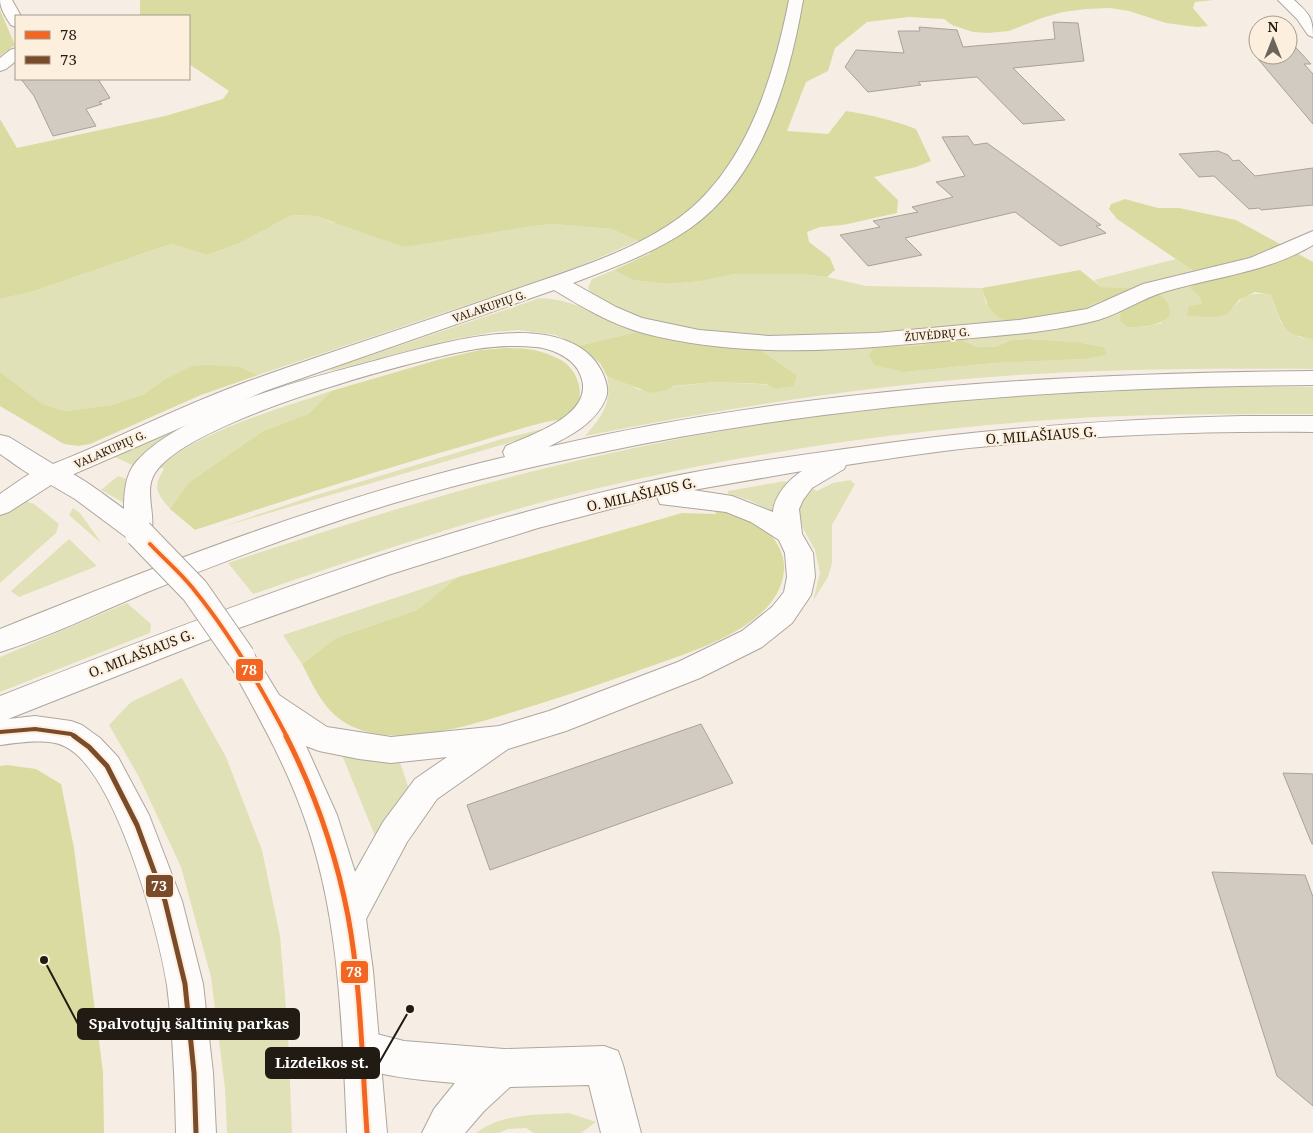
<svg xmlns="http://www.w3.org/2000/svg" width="1313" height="1133" viewBox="0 0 1313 1133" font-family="'Noto Serif',serif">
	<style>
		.green { fill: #e1e1b7; fill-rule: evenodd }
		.forest { fill: #dadba1 }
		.building { fill: #d2cbc2; stroke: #a8a299 }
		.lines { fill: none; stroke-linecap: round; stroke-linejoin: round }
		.minor-casing { stroke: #ada69e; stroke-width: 2 }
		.primary-casing { stroke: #ada69e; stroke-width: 2 }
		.minor { fill: #fefcfb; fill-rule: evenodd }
		.primary { fill: #fefcfb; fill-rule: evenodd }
		.primary-bridge-casing { stroke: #ada69e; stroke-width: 30; stroke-linecap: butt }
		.primary-bridge { stroke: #fefcfb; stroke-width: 28 }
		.bus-1-far1-casing { stroke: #fdefdd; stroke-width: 8 }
		.bus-1-casing { stroke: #fdefdd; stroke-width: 9 }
		.bus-2-far1-casing { stroke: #fdefdd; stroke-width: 8 }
		.bus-2-casing { stroke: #fdefdd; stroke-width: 9 }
		.bus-1-far1 { stroke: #f26522; stroke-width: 4 }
		.bus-1 { stroke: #f26522; stroke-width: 5 }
		.bus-2-far1 { stroke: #7a4b2a; stroke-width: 4 }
		.bus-2 { stroke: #7a4b2a; stroke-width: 5 }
		.labels { text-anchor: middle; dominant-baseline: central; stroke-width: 4.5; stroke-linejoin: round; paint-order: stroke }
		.far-street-label { font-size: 11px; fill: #221b13; stroke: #fdefdd }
		.street-label { font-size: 14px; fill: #221b13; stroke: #fdefdd }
		.leader { fill: none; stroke: #221b13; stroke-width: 2 }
		.callout-dot { fill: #221b13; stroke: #fdefdd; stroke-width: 2 }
		.callout { fill: #221b13; stroke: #221b13; stroke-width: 2 }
		.callout-label { font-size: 15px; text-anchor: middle; font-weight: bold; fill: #fff }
		.line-badge { stroke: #fdefdd; stroke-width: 2 }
		.badge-label { font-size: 14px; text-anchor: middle; font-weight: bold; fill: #fff }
	</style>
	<rect width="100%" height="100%" fill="#f6eee4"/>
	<g class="green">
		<polygon points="292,215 316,216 334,223 525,227 553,224 612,229 638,241 568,271 258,375 240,367 164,380 144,394 112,405 66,411 43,404 0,372 0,299 31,292 171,244 207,255 240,243"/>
		<path d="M 1176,259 L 1201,276 L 1199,296 L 1202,304 L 1228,314 C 1243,296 1247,291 1271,295 L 1281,323 L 1299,337 L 1313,339 L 1313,369 C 1186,368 1059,369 932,382 C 816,394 700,413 585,436 C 601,418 613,402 607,376 L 619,379 L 640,390 L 716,382 L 794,386 L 797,375 L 760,350 L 759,338 L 651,324 L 594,297 L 588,288 L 592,279 L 614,270 L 633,280 L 669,284 L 701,281 L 735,274 L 800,274 L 827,277 L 866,286 L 982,288 L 986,303 L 1084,309 L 1090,303 L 1115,299 L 1121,309 L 1127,327 L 1143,327 L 1162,323 L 1135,288 L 1101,287 L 1094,280 ZM 938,339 L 960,339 L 977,347 L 995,347 L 1011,340 L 1029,339 L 1077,342 L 1104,347 L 1107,355 L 1086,359 L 994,363 L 904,372 L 886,345 C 905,346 921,350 938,339 Z"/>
		<path d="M 540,298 C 574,299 605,318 636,332 L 578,346 L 556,335 L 518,330 L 493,332 L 446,341 L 330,371 L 333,368 Z"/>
		<path d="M 1216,386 L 1313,387 L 1313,414 C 1241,414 1168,414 1096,417 C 934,426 765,449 607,486 C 487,514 370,554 253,594 L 228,563 C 348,523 469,485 593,457 C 739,424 890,402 1039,393 C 1098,389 1157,388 1216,386 Z"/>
		<path d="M 331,391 L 308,414 L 263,431 L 188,483 L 170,509 C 157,493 152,488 164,469 L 159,467 C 204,429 276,410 331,391 Z"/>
		<polygon points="209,412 134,466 115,457"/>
		<polygon points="558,425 542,433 218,528 313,496 502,439"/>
		<polygon points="118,476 126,479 124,491 126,504 101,490"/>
		<polygon points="850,480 855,484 832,525 832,563 828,577 813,601 820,573 815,550 800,523 798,507 812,488 817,491 833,483"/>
		<polygon points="785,481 788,484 775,514 749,500 728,494 728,491"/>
		<polygon points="20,499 34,504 59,524 56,533 0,583 0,515"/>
		<polygon points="73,508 80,513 102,544 69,515"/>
		<polygon points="69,539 97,566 19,597 11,591"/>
		<polygon points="458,577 417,610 336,638 302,664 283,635"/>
		<polygon points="127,603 151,624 150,633 0,692 0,657"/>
		<polygon points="182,678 226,757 262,850 280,936 288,1032 292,1133 227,1133 225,1088 211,977 181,867 139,777 109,725 131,702"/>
		<polygon points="342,755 380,762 400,762 409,789 388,815 377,841"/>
		<path d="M 569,1113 L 596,1122 L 581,1133 L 534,1133 L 526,1128 L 508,1129 L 499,1133 L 476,1133 C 503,1113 536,1115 569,1113 Z"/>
	</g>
	<g class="forest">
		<path d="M 140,0 L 1214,0 L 1195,2 L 1193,8 L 1208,26 L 1197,27 L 1166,23 L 1129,11 L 1110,8 L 1086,9 L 1063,12 L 1042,18 L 1009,31 L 988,33 L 973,32 L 952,25 L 944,19 L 909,17 L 867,22 L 835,48 L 828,71 L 806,82 L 787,131 L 828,134 L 846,111 C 871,115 893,120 916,129 L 931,161 L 916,167 L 874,177 L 898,200 L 897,213 L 843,225 L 820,227 L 807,232 L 809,242 L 830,258 L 835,270 L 827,277 L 800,274 L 735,274 L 701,281 L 669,284 L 633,280 L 614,270 L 651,253 L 638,241 L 612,229 L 553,224 L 525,227 L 404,247 L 316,216 L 292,215 L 240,243 L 207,255 L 171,244 L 31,292 L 0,299 L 0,119 L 17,148 L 165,116 L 223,99 L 229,91 L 189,64 L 189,16 L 140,16 Z"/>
		<polygon points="0,10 15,45 0,56"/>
		<path d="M 1125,199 L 1158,208 L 1179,208 L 1236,220 L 1313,262 L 1313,339 C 1280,335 1282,322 1271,295 L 1255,292 L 1239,300 L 1228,314 L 1216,317 L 1187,316 L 1189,306 L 1202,304 L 1199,296 L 1190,288 L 1201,276 L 1117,219 L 1109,209 L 1111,204 Z"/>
		<path d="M 1080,270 L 1101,287 L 1135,288 L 1162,296 L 1168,303 L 1170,315 C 1158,327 1144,327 1127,327 L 1120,320 L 1121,309 L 1115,300 C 1090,299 1091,308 1072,315 C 1063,319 1051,319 1041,320 C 1007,324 992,325 982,288 Z"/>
		<polygon points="636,332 679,342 760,350 797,375 794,386 775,389 767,384 716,382 673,386 667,390 651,393 607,376 600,363 578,346"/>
		<path d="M 938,339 L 960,339 L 977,347 L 995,347 L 1011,340 L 1029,339 L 1077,342 L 1104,347 L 1107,355 L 1086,359 L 994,363 L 904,372 L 874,365 L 869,355 L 874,347 C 897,343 917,352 938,339 Z"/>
		<path d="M 507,348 C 529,348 542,350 561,360 C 581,372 588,402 567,417 C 562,421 552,420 545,422 C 525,427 504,434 484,440 C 387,468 291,498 195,530 L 170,509 L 188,483 L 263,431 L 308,414 L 331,391 L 441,359 L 480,350 Z"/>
		<polygon points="209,365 240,367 258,375 201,395 90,444 78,446 64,444 0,406 0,372 43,404 66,411 112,405 144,394 164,380 192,366"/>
		<path d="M 719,507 C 731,512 746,517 758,524 C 773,533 786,553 784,571 C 778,631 682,654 635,672 C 598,685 561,697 523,709 C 476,723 413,745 364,731 C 328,720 318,695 302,664 L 336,638 L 417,610 L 458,577 L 682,513 L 715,514 Z"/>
		<polygon points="7,765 36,769 61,784 74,848 103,1072 104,1133 0,1133 0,766"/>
	</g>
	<g class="building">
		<polygon points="1053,22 1078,23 1084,61 1013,68 1065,120 1023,124 977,77 918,82 921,85 868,92 845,67 856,50 904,53 898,31 920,31 919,27 957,30 963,47 1055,39"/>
		<polygon points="1288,39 1311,64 1304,64 1313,74 1313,124 1258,59 1274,58 1271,55 1288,55"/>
		<polygon points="21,79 98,79 110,98 99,102 102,104 86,109 96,126 53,136 34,96"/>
		<polygon points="968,136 974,145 987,143 1101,225 1096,226 1106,233 1060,246 1015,212 905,238 922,255 868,266 840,235 880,227 873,221 918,212 912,207 953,197 936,182 965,176 942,137"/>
		<polygon points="1218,151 1228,155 1233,161 1239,160 1255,176 1313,168 1313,205 1261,210 1259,208 1249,209 1214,176 1199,177 1179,154"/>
		<polygon points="701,724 733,783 490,870 467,805"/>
		<polygon points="1283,773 1313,774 1313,844 1312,844"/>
		<polygon points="1212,872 1305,875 1313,897 1313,1106 1277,1076"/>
	</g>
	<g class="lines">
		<defs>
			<g id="minor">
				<path d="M 0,0 L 12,0 L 21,16 L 16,16 L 16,27 L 11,25 C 6,18 0,8 0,0 Z"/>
				<path d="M 789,0 L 803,0 C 789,82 761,179 689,229 C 654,253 612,268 573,283 L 616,307 L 642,318 L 699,330 L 769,336 L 876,333 L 1019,320 L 1087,309 L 1143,284 L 1250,258 L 1313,231 L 1313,245 C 1268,272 1216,277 1167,291 C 1142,298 1122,313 1098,320 C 1053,332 1007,335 961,339 C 857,350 745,360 643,333 C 611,324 582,307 554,290 L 265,391 L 60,480 C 39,486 17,465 0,454 L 0,435 L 9,437 L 53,464 C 119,438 182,405 249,381 C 338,349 428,321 517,289 C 577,268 653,246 699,201 C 752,149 775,70 789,0 Z"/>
				<path d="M 1278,0 L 1294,0 C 1308,13 1313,16 1313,37 L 1308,35 L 1297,19 Z"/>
				<polygon points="16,48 16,61 6,69 0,71 0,58 10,50"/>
				<path d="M 361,1030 L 404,1041 L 504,1049 L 604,1046 L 618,1051 L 623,1065 L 641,1133 L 601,1133 L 589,1085 L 510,1087 L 484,1111 L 465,1133 L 422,1133 L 434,1109 L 455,1083 C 418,1080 382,1077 347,1063 L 342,1049 L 347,1035 Z"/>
			</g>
			<g id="primary">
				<path d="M 519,333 C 551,333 587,341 602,372 C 606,381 609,389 606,398 C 596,423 570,436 548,447 C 798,389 1056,373 1313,371 L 1313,385 C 1072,387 834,403 598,453 C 529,467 461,483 394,503 C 309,529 227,560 145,593 C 97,613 49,637 0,652 L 0,629 C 166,562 331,498 505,457 L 503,452 L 506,446 C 535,433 602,412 578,370 C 571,357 550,348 536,347 C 516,345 495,346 476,349 C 411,360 188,421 155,473 C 142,493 160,521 148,540 L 139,542 L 130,540 L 75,499 L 51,485 L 9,512 L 0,515 L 0,494 C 12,486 37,466 51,466 C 67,465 110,499 124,509 C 124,493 125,475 136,462 C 180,411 309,378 374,361 C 422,348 470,334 519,333 Z"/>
				<path d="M 1243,416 L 1313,416 L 1313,432 C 1205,431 1097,435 990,446 C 942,450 894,458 846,465 L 844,469 L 812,488 L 803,500 L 799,509 L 802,534 L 813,553 L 815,577 L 811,595 L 792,623 L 762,647 L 700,678 L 566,731 L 508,749 L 437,799 L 407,842 L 366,919 L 373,971 L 387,1133 L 347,1133 C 342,1026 340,915 303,814 C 283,758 254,709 226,657 L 231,649 L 241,646 L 251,649 L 279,695 L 327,727 L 391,737 L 499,726 L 549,711 L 678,662 L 742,631 L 772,607 L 784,592 L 787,577 L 785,553 L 779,540 L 751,522 L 726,512 L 660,504 L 657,497 L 641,501 L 538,528 L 388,575 L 236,629 L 8,719 L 35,716 L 71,721 L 82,725 L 100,738 L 118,757 L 149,815 L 182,901 L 203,984 L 213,1073 L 216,1133 L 176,1133 C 175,1084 173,1034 167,985 C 159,932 115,769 64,746 C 47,738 18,743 0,745 L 0,696 C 209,614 422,532 642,483 C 711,467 781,458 852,448 C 983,429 1110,419 1243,416 ZM 802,471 C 789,479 774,496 773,512 L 732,496 L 693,490 ZM 306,746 L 319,751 L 359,759 L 391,763 L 447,757 L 415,779 L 383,822 L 355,872 L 337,815 Z"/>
			</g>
		</defs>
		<use href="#minor" class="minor-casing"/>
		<use href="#primary" class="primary-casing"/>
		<use href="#minor" class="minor"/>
		<use href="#primary" class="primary"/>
		<defs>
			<polyline id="primary-bridge" points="139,533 195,591 241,657"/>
		</defs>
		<use href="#primary-bridge" class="primary-bridge-casing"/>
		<use href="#primary-bridge" class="primary-bridge"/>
		<defs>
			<path id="bus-1-far1" d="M 150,544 C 165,560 182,574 195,591 C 230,634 262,689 287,737"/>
			<path id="bus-1" d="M 286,736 C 315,793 336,854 348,916 C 361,986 362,1062 367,1133"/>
			<polyline id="bus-2-far1" points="0,732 35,729 71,734 76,737"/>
			<polyline id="bus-2" points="74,736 89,747 107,766 137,825 165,901 185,984 194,1073 196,1133"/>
		</defs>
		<use href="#bus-1-far1" class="bus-1-far1-casing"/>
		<use href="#bus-1" class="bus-1-casing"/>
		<use href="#bus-2-far1" class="bus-2-far1-casing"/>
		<use href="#bus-2" class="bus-2-casing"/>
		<use href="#bus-1-far1" class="bus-1-far1"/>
		<use href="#bus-1" class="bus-1"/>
		<use href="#bus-2-far1" class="bus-2-far1"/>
		<use href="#bus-2" class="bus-2"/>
	</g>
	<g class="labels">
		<g class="far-street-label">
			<text transform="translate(489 306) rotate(-19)">VALAKUPIŲ G.</text>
			<text transform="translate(937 334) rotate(-5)">ŽUVĖDRŲ G.</text>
			<text transform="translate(110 449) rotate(-24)">VALAKUPIŲ G.</text>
		</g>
		<g class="street-label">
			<text transform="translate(1041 435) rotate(-4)">O. MILAŠIAUS G.</text>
			<text transform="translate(641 494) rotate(-13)">O. MILAŠIAUS G.</text>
			<text transform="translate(141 653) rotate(-21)">O. MILAŠIAUS G.</text>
		</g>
	</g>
	<path class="leader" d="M44 960L78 1024M410 1009L379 1063"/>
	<g class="callout-dot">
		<circle cx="44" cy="960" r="5"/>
		<circle cx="410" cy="1009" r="5"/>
	</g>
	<g class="callout">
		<rect x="78" y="1009" width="221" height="30" rx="5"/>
		<rect x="266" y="1048" width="113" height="30" rx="5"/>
	</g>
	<g class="callout-label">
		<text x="189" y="1029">Spalvotųjų šaltinių parkas</text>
		<text x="322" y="1068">Lizdeikos st.</text>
	</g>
	<g class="line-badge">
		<rect x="235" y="658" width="29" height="24" rx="5" fill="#f26522"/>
		<rect x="145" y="874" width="29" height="24" rx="5" fill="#7a4b2a"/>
		<rect x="340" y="960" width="29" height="24" rx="5" fill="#f26522"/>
	</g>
	<g class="badge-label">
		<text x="249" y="675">78</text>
		<text x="159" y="891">73</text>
		<text x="354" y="977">78</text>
	</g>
	<rect x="15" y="15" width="175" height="65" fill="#fdefdd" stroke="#a59a8c"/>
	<rect x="25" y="31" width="25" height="8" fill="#f26522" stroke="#a59a8c"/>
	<text x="60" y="40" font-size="15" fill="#221b13">78</text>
	<rect x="25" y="56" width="25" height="8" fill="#7a4b2a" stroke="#a59a8c"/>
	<text x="60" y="65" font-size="15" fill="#221b13">73</text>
	<g transform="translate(1273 40)"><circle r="24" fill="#fdefdd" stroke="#a59a8c"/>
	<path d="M0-4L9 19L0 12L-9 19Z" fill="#6c655c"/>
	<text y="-8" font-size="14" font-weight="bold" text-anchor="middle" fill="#221b13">N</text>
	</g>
</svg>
